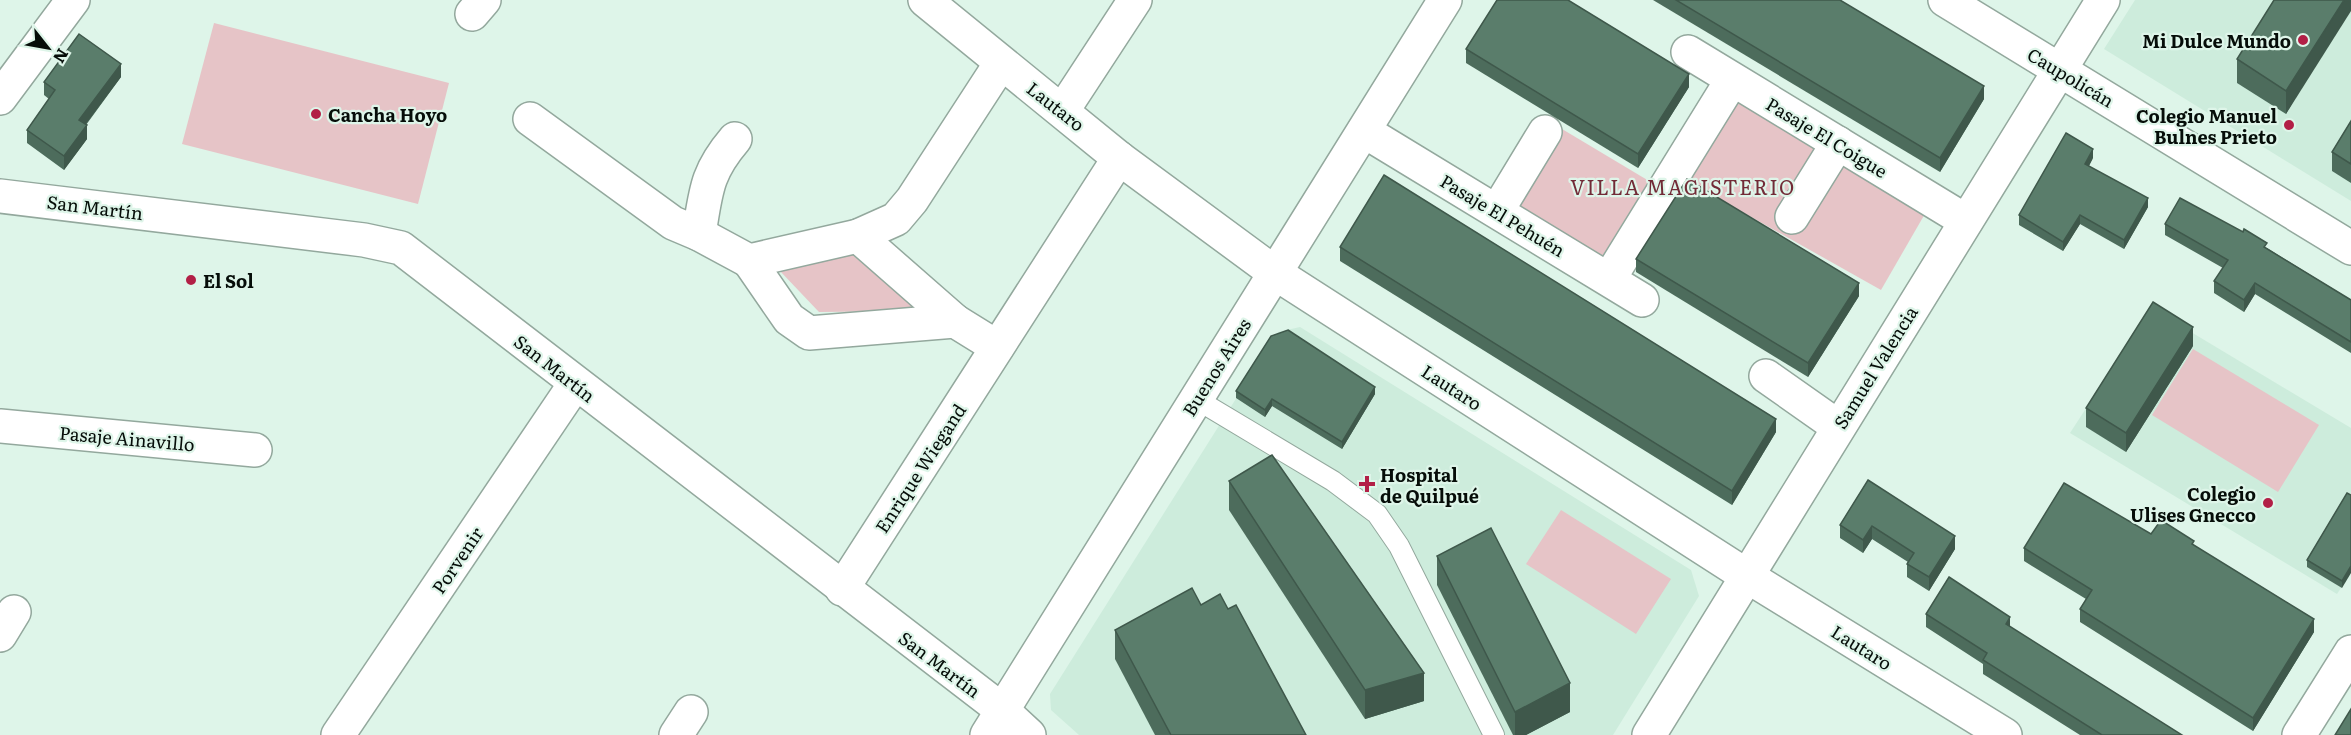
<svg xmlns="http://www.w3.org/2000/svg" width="2351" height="735" viewBox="0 0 2351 735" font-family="Literata,serif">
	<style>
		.built { fill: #cdecdc }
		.green { fill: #e6c4c7 }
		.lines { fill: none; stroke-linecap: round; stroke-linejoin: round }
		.lane-casing { stroke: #93a89d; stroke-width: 22 }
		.street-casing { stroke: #93a89d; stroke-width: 36 }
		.secondary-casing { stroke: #93a89d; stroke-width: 36 }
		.lane { stroke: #fff; stroke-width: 20 }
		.street { stroke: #fff; stroke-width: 33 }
		.secondary { stroke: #fff; stroke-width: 33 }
		.wall { fill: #4d6c5c }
		.shaded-wall { fill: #3f584b }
		.building { fill: #5a7d6b; stroke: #3f584b; stroke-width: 1.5 }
		.poi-dot { fill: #b21f46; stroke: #def5e9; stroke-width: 2 }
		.labels { text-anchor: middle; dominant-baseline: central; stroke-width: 4.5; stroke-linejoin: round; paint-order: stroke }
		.poi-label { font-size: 18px; font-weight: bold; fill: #060d09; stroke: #def5e9; text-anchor: end }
		.street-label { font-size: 18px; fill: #060d09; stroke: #def5e9 }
		.neighbourhood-label { font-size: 20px; letter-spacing: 1.5px; fill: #722b37; stroke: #def5e9 }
	</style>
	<rect width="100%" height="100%" fill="#def5e9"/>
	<g class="built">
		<polygon points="2135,0 2351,0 2351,201 2104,49"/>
		<polygon points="2151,308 2351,428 2351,573 2337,594 2070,433"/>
		<polygon points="1300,327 1691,570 1699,596 1613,735 1079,735 1051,710 1050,694 1278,332"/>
	</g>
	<g class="green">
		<polygon points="214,23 449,83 418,204 182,144"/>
		<polygon points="1739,99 1926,212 1881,290 1689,182"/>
		<polygon points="1557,126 1649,181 1600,260 1510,207"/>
		<polygon points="849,252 919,311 819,312 780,271"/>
		<polygon points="2193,349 2319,425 2278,492 2152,415"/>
		<polygon points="1561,510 1671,579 1636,634 1526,564"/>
	</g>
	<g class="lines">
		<defs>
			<polyline id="lane" points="1196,399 1333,481 1377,514 1399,546 1494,735"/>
			<g id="street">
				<polyline points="472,14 484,0"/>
				<polyline points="1688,52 1966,221"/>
				<polyline points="1063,110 1135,0"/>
				<polyline points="530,119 673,223 699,234 749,261 858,236 896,219 912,200 1001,63"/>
				<polyline points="1364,131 1642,300"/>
				<polyline points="0,196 364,240 401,248 1002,710 1029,735"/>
				<polyline points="1497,211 1545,132"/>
				<polyline points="1792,217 1838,143"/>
				<path d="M 699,234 C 706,191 706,173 735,139"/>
				<polyline points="858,236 955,321"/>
				<polyline points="749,261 789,319 809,333 955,321 997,347"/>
				<polyline points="1609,279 1732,80"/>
				<polyline points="1766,376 1837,426"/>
				<polyline points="0,426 255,450"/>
				<polyline points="842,589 1119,158"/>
				<polyline points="0,635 14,612"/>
				<polyline points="338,735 575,384"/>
				<polyline points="676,735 691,712"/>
				<polyline points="1649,735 2103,0"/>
			</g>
			<g id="secondary">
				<polyline points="925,0 1119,158 1275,273 1747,576 2005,735"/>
				<polyline points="1945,0 2351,248"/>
				<polyline points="0,98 73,0"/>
				<polyline points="987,735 1445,0"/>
				<polyline points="2299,735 2351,652"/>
			</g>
		</defs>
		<use href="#lane" class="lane-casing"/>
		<use href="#street" class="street-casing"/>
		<use href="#secondary" class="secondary-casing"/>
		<use href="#lane" class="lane"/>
		<use href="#street" class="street"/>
		<use href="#secondary" class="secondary"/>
	</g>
	<g class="wall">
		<polygon points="1653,0 1840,0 1984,99 1940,172"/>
		<polygon points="2351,0 2286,114 2237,83 2237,59"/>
		<polygon points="1466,49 1689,87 1638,168 1466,63"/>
		<polygon points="121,77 86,125 87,139 64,170 27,143 27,130 49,99 44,95 44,82"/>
		<polygon points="2351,121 2351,183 2332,171 2332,152"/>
		<polygon points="2093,158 2089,166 2148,207 2124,249 2080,224 2063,251 2019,225 2019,215"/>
		<polygon points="2165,224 2267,248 2351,300 2351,353 2255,294 2244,312 2214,293 2214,281 2223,268 2165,235"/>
		<polygon points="1340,247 1776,432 1732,505 1340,261"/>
		<polygon points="1636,259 1859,296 1808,377 1636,272"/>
		<polygon points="2193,346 2126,452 2086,427 2086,408"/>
		<polygon points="1236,391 1375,394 1342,449 1272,406 1265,417 1236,398"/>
		<polygon points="1868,480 1955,549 1929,591 1907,577 1907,564 1908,562 1872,539 1863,553 1840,538 1840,525"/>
		<polygon points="1229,481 1424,701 1365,719 1229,510"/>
		<polygon points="2347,493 2342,588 2307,567 2307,560"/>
		<polygon points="2151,534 2194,545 2314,632 2253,731 2080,622 2080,609 2086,599 2024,561 2024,548"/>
		<polygon points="1437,556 1570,712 1526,735 1513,735 1437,585"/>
		<polygon points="1201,605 1228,609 1306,735 1155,735 1115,659 1115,630"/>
		<polygon points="1926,614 2010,627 2182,735 2080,735 1983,674 1983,664 1926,627"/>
	</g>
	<g class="shaded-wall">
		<polygon points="2344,0 2351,0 2351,11 2286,114 2286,91"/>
		<polygon points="121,64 121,77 79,133 79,120"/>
		<polygon points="1689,74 1689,87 1638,168 1638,154"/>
		<polygon points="1984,86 1984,99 1940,172 1940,158"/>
		<polygon points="87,125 87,139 64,170 64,156"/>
		<polygon points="2093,149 2093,158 2085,173 2085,164"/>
		<polygon points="2148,198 2148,207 2124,249 2124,240"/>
		<polygon points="2080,215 2080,224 2063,251 2063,242"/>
		<polygon points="1859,283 1859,296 1808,377 1808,363"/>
		<polygon points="2255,283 2255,294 2244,312 2244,300"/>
		<polygon points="2193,327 2193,346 2126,452 2126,433"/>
		<polygon points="1375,387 1375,394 1342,449 1342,442"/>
		<polygon points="1272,399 1272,406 1265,417 1265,410"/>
		<polygon points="1776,419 1776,432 1732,505 1732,491"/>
		<polygon points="1872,526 1872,539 1863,553 1863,540"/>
		<polygon points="1955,536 1955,549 1929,591 1929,577"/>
		<polygon points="2351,566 2351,573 2342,588 2342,581"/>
		<polygon points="2010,617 2010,631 2006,624"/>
		<polygon points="2314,619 2314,632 2253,731 2253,718"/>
		<polygon points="1424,673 1424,701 1365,719 1365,690"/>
		<polygon points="1570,683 1570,712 1526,735 1515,735 1515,712"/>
	</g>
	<g class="building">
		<polygon points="1497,0 1568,0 1689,74 1638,154 1466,49"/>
		<polygon points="1676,0 1840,0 1984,86 1940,158"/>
		<polygon points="2274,0 2344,0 2286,91 2237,59"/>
		<polygon points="79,34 121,64 79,120 87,125 64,156 27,130 55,90 44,82"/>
		<polygon points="2351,121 2351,164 2332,152"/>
		<polygon points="2066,133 2093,149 2085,164 2148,198 2124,240 2080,215 2063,242 2019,215"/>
		<polygon points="1384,175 1776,419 1732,491 1340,247"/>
		<polygon points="1687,179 1859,283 1808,363 1636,259"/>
		<polygon points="2180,198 2243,232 2244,229 2267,243 2264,247 2351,300 2351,342 2255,283 2244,300 2214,281 2228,260 2165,224"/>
		<polygon points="2153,302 2193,327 2126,433 2086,408"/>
		<polygon points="1288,330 1375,387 1342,442 1272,399 1265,410 1236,391 1271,336"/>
		<polygon points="1272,455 1424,673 1365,690 1229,481"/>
		<polygon points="1868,480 1955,536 1929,577 1907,564 1914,553 1872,526 1863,540 1840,525"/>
		<polygon points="2064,483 2151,534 2161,520 2194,541 2192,544 2314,619 2253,718 2080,609 2092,590 2024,548"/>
		<polygon points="2347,493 2351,495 2351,566 2342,581 2307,560"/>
		<polygon points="1491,528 1570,683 1515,712 1437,556"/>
		<polygon points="1949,577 2010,617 2006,624 2182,735 2102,735 1983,660 1987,653 1926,614"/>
		<polygon points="1192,588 1201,605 1220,594 1228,609 1236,605 1306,735 1171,735 1115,630"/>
		<polygon points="2351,709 2351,735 2335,735"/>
	</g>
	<g class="poi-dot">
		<circle cx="2303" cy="40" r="6"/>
		<circle cx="316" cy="114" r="6"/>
		<circle cx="2289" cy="125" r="6"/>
		<circle cx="191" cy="280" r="6"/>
		<path d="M1364 475h6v6h6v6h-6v6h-6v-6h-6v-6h6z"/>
		<circle cx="2268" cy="503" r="6"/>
	</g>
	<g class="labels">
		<g class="poi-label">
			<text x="2291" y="40">Mi Dulce Mundo</text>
			<text x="328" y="114" text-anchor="start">Cancha Hoyo</text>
			<text x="2277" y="115">Colegio Manuel<tspan x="2277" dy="21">Bulnes Prieto</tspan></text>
			<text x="203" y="280" text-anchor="start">El Sol</text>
			<text x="1380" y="474" text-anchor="start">Hospital<tspan x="1380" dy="21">de Quilpué</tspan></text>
			<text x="2256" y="493">Colegio<tspan x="2256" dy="21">Ulises Gnecco</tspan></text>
		</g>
		<g class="street-label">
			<text transform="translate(2071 77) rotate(31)">Caupolicán</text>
			<text transform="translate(1056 106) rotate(38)">Lautaro</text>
			<text transform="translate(1827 137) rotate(31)">Pasaje El Coigue</text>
			<text transform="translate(95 207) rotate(7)">San Martín</text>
			<text transform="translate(1503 215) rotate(31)">Pasaje El Pehuén</text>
			<text transform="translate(1216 367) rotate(-58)">Buenos Aires</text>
			<text transform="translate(1875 367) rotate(-58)">Samuel Valencia</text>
			<text transform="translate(555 368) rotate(38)">San Martín</text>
			<text transform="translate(1452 387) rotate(33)">Lautaro</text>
			<text transform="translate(127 438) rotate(5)">Pasaje Ainavillo</text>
			<text transform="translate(920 468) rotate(-57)">Enrique Wiegand</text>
			<text transform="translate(457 560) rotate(-56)">Porvenir</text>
			<text transform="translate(1862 647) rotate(32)">Lautaro</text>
			<text transform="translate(940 664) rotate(37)">San Martín</text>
		</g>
		<g class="neighbourhood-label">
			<text x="1683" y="186">VILLA MAGISTERIO</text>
		</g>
	</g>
	<g transform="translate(48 48) rotate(121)" stroke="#def5e9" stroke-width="4.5" paint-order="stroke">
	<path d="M0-4.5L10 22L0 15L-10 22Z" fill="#060d09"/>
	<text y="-9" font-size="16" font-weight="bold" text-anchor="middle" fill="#060d09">N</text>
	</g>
</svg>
